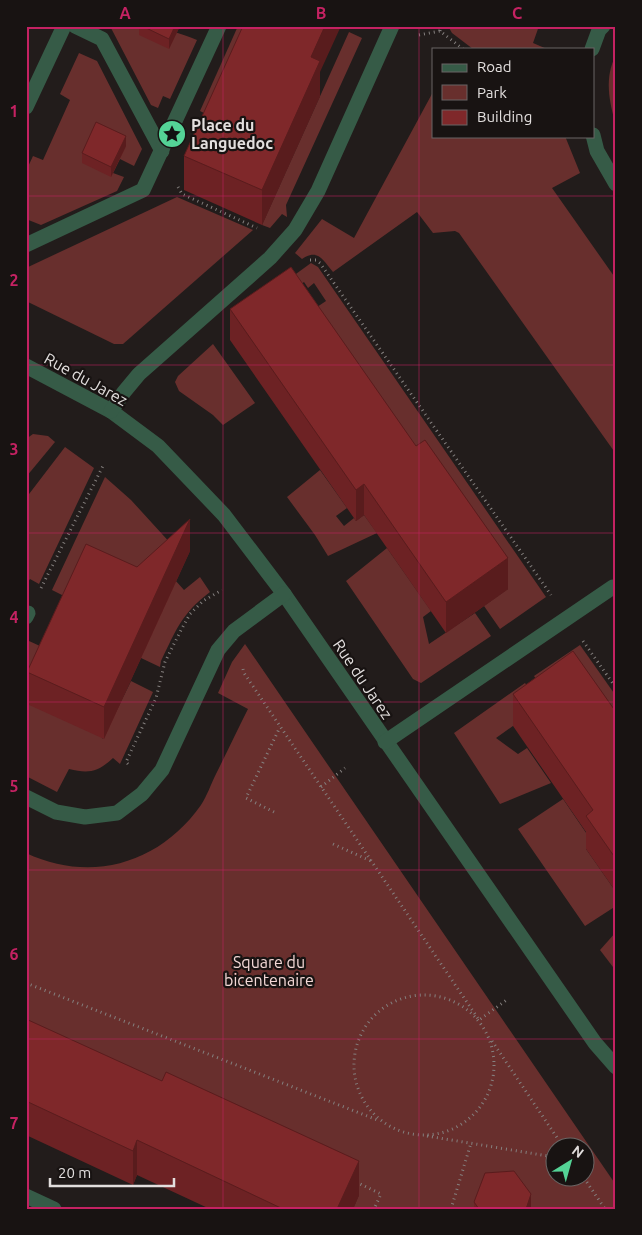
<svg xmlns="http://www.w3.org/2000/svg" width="642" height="1235" viewBox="0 0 642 1235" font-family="Ubuntu,sans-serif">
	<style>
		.green { fill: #682f2d; fill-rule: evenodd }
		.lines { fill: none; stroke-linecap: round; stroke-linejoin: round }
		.path { stroke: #85807f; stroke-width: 3; stroke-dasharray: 1 4; stroke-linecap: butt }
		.minor { stroke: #365b47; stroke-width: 15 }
		.wall { fill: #6d2224 }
		.shaded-wall { fill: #591c1d }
		.building { fill: #7f282a; stroke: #591c1d }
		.grid { fill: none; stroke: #c42262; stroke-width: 1; stroke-opacity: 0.55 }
		.labels { text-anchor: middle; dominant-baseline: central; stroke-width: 4.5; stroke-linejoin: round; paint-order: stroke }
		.poi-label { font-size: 16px; font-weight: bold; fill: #e3dfde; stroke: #181312; text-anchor: start }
		.street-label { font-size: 16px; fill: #e3dfde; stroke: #181312 }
		.park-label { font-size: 16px; fill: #f3d8d6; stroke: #181312 }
		.neatline { fill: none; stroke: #c42262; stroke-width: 2 }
		.grid-label { font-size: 16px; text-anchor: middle; font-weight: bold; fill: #c42262 }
	</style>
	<rect width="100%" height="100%" fill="#221c1b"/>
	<g class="green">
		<path d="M 112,26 C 144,26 167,27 197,40 L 170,99 L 163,96 L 158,108 L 151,105 L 111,28 Z"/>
		<polygon points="238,26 252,26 216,119 200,111"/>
		<polygon points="448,26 539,26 533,43 547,49 473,49 452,33"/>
		<polygon points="349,32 362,38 286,205 287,217 282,214 270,228 262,225"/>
		<polygon points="79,53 97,61 142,149 134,166 120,159 111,177 113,173 124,177 117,191 41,225 26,219 26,171 33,156 43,160 70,100 60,94"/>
		<path d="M 616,55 L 616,125 C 609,102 604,77 616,55 Z"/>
		<path d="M 433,92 L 433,136 L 565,136 L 580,173 L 552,188 L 616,279 L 616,454 L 459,233 L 455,231 L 433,233 L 417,212 L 333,272 C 323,260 318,248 302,259 L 295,253 L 322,219 L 354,238 Z"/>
		<polygon points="177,197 253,230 123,344 114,344 26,301 26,268"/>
		<polygon points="311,263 318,267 546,597 500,629 484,606 508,589 311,311 326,301 314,283 308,288 304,282 296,288 289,279"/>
		<polygon points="213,344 255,403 223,425 213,415 179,391 175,382 178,376"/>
		<polygon points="33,434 48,436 55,442 26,477 26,439"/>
		<polygon points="65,447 94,468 39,584 30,579 26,585 26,507 29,503 26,501 26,498"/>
		<polygon points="320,470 347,508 336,516 344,526 354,518 356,521 364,515 377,533 328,556 315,535 287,497"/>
		<path d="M 105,477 L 131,500 L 183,557 L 167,571 L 184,590 L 200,577 L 210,592 C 182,613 176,630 161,661 L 160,667 L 141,658 L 74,601 L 52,590 Z"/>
		<polygon points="387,548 431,611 423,617 429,644 475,613 491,636 421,683 413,679 346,581"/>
		<path d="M 29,641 L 51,651 L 103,739 L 131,681 L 153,692 L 120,764 L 113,758 C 98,772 89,774 69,769 L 57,792 L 26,776 L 26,648 Z"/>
		<path d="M 245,644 L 616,1185 L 616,1209 L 353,1209 L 359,1195 L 26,1053 L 26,853 C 92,884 160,863 201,805 C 207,796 211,784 216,774 C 227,752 237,731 248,709 L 218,693 L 232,662 ZM 554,1148 L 584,1148 L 584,1178 L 554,1178 Z"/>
		<polygon points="580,645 616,696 616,744 550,700 534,676"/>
		<polygon points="525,683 541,706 496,738 518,754 527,748 551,783 500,804 454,733"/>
		<polygon points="563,799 593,843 586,849 616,892 616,906 585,926 518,829"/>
		<polygon points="616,932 616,971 600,950"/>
	</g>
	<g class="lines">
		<g class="path">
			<polyline points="440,31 441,26"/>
			<polyline points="419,35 440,31 463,49"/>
			<polyline points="178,187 182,194 257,228"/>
			<polyline points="310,260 316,260 320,263 551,595"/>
			<polyline points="26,420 27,420"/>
			<polyline points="41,588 104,464"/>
			<polyline points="583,641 616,688"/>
			<polyline points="243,669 244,673 479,1020 508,999"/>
			<polyline points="128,764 126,762 156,698 165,662 180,632 190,614 203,601 222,590"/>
			<polyline points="321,787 345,768"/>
			<polyline points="274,812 246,798 280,727"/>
			<polyline points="333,844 371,861"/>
			<polyline points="26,983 380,1121"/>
			<circle cx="424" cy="1065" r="70"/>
			<polyline points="492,1041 564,1148"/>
			<polyline points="427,1136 554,1157"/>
			<polyline points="584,1178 605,1209"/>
			<polyline points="356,1182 381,1194 374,1209"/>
			<polyline points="451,1209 471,1143"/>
		</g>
		<g class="minor">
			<polyline points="75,26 102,39 162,151"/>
			<polyline points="592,49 599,30 603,26"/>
			<polyline points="26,107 64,26"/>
			<polyline points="593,135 597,151 616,184"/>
			<polyline points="26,245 143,190 219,26"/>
			<polyline points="26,366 111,411 158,446 224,515 284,594 595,1043 616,1067"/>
			<polyline points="111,411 124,392 139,374 270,258 295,230 318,191 392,26"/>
			<polyline points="26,617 28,613"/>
			<polyline points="385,742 613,587"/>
			<polyline points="26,797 56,812 85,817 117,813 142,794 162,770 218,650 234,631 284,594"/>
			<polyline points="26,1196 54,1209"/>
		</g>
	</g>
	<g class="wall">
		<polygon points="139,26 180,26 169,49 139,35"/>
		<polygon points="320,72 320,96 262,225 184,190 184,156"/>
		<polygon points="126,146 111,177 82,163 82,153"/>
		<polygon points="230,309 508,589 446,633 364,515 356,521 230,340"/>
		<polygon points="190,551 104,739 27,704 27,672 137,567"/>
		<polygon points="513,694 616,712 616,892 586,849 586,832 513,726"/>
		<polygon points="26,1019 359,1195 353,1209 210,1209 137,1175 133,1185 26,1135"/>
		<polygon points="474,1202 531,1209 474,1209"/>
	</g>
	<g class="shaded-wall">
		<polygon points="175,26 180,26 169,49 169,39"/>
		<polygon points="325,26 341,26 320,72 320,96 262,225 262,190 311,57"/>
		<polygon points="126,136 126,146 111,177 111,167"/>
		<polygon points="364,484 364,515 356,521 356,490"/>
		<polygon points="190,519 190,551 104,739 104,707"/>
		<polygon points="508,558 508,589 446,633 446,602"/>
		<polygon points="137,1140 137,1175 133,1185 133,1151"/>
		<polygon points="359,1161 359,1195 353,1209 337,1209"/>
		<polygon points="531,1194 531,1209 526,1209"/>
	</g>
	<g class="building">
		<polygon points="142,26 175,26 169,39"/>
		<polygon points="243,26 325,26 311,57 320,61 262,190 184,156"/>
		<polygon points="96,122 126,136 111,167 82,153"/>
		<polygon points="291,267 416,446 425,440 508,558 446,602 364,484 356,490 230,309"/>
		<polygon points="190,519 104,707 27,672 86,544 137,567"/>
		<polygon points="573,651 616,712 616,859 586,816 593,810 513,694"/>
		<polygon points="26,1019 162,1081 166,1072 359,1161 337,1209 283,1209 137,1140 133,1151 26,1101"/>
		<polygon points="514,1171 531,1194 526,1209 479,1209 474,1202 485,1173"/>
	</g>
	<path class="grid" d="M 223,26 L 223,1209M 419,26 L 419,1209M 26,196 L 616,196M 26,365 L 616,365M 26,533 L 616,533M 26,702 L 616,702M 26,870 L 616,870M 26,1039 L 616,1039"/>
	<defs>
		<symbol id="sight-disc" viewBox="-11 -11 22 22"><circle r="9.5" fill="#54d396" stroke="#181312"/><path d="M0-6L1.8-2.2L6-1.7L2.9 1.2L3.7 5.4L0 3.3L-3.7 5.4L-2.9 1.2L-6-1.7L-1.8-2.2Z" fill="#111"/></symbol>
	</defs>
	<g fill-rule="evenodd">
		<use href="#sight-disc" x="156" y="118" width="32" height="32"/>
	</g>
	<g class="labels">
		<g class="poi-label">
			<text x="191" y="125">Place du<tspan x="191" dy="18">Languedoc</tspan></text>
		</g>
		<g class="street-label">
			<text transform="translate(86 379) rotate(29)">Rue du Jarez</text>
			<text transform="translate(363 679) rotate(56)">Rue du Jarez</text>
		</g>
		<g class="park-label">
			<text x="269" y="962">Square du<tspan x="269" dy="18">bicentenaire</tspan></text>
		</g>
	</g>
	<rect width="642" height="1235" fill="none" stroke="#181312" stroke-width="55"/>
	<rect x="432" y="48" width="162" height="90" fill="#181312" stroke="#696564"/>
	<rect x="442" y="64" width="25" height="8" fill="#365b47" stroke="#696564"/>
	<text x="477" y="72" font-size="15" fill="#e3dfde">Road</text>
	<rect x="442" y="85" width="25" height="15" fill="#682f2d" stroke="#696564"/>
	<text x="477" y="98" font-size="15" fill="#e3dfde">Park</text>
	<rect x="442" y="110" width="25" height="15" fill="#7f282a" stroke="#696564"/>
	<text x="477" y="122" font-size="15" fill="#e3dfde">Building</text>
	<g transform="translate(570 1162) rotate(37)"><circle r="24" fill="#181312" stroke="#696564"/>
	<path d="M0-4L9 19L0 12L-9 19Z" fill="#54d396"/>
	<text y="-8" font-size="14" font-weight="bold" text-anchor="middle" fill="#e3dfde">N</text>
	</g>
	<path d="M50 1178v8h124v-8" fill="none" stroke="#e3dfde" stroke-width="2.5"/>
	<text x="58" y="1178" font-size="15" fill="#e3dfde" stroke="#181312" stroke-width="4" paint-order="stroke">20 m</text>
	<rect x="28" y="28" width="586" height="1180" class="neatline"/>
	<g class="grid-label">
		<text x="125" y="19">A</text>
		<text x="321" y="19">B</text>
		<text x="517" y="19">C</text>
		<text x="14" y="117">1</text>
		<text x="14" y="286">2</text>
		<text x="14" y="455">3</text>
		<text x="14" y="623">4</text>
		<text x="14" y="792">5</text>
		<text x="14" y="960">6</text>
		<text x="14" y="1129">7</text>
	</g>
</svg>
